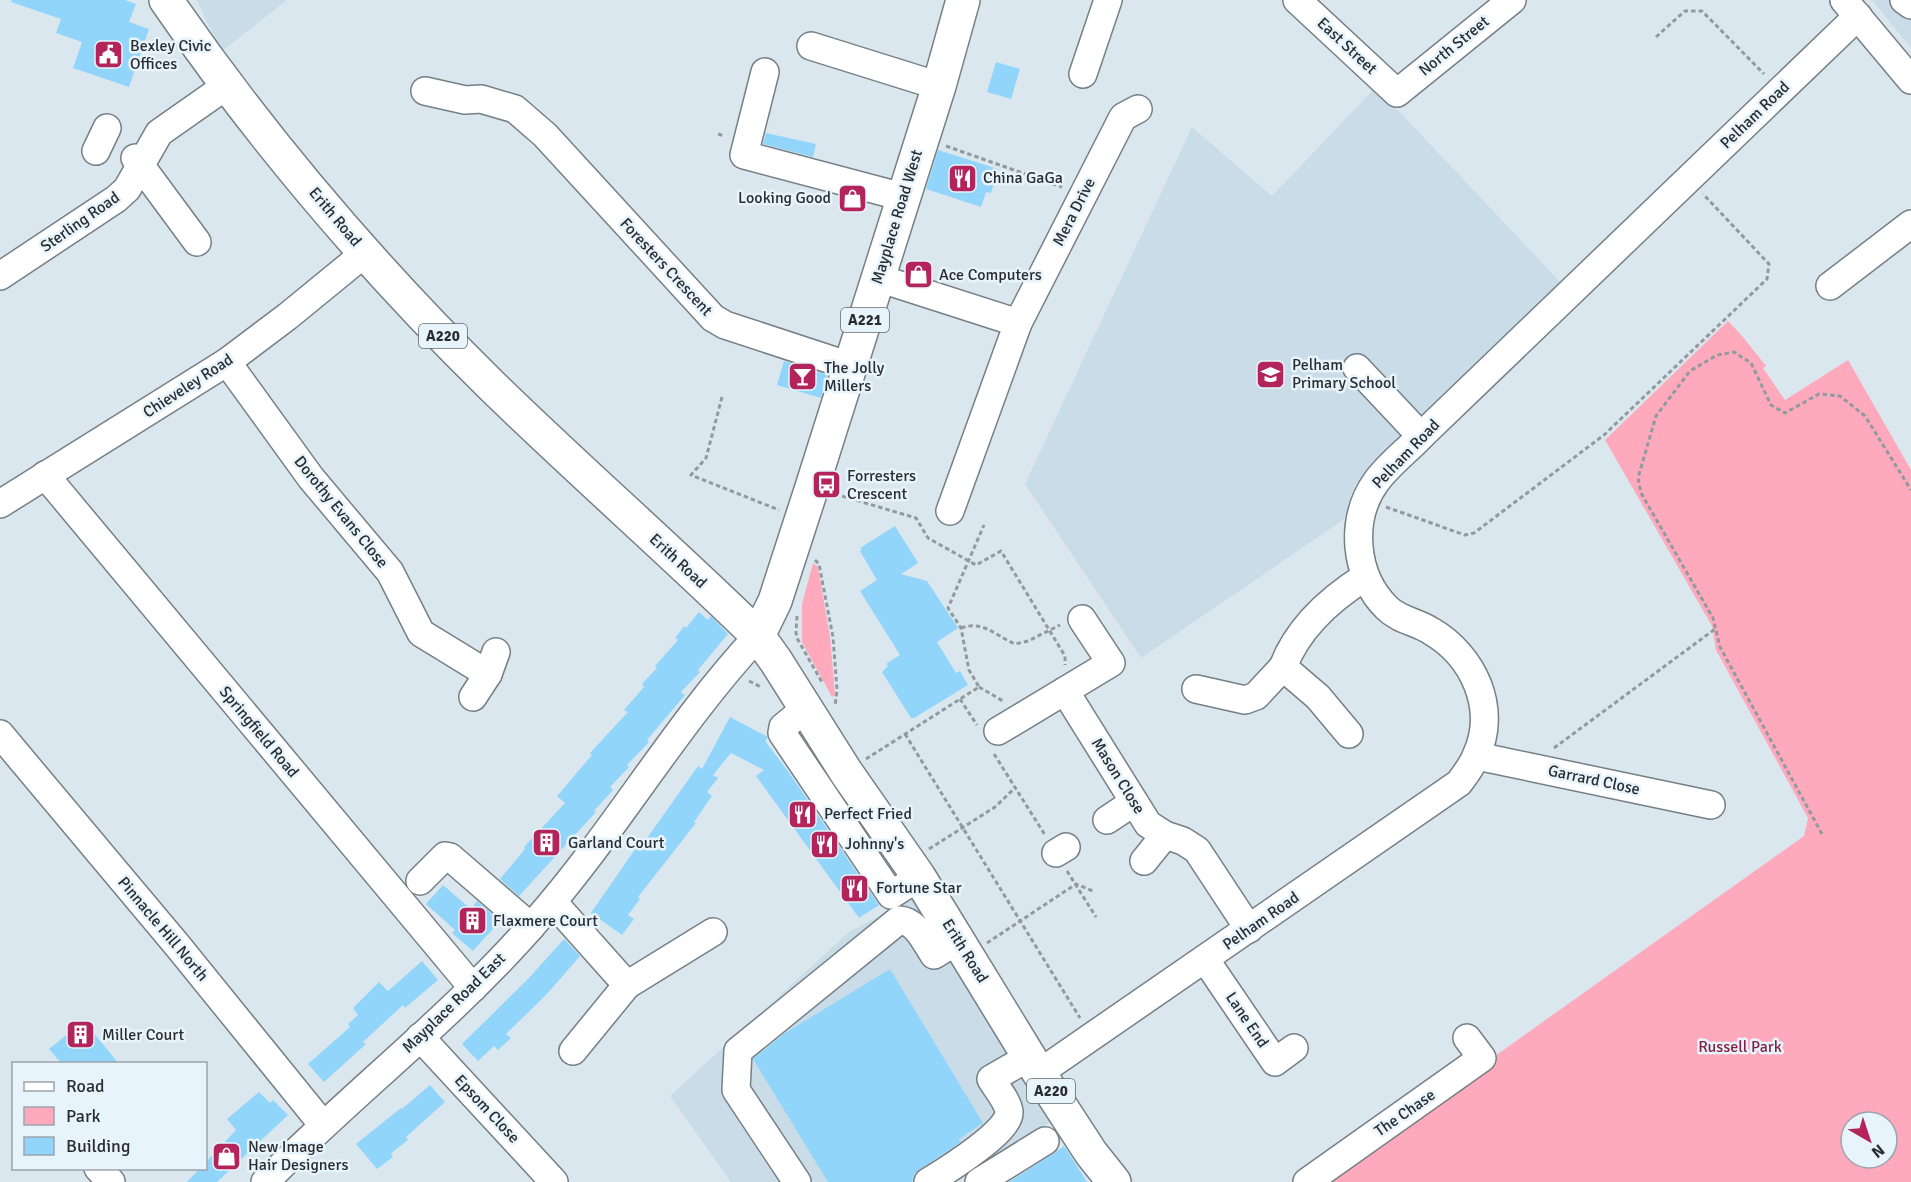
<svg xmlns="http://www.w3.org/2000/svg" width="1911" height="1182" viewBox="0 0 1911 1182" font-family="Signika,sans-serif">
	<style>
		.built { fill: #c9dce7 }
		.green { fill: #ffa9bd; fill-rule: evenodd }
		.building { fill: #91d5fa }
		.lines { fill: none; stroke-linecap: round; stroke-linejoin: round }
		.minor-casing { stroke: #757f86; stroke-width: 30 }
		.major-casing { stroke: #757f86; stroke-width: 36 }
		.path { stroke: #919a9f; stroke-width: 3; stroke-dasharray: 4.5 3; stroke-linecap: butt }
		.minor { stroke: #fff; stroke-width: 27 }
		.major { stroke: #fff; stroke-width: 33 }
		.labels { text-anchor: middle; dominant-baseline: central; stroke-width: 5; stroke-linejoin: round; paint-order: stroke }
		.shield { fill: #e8f4fb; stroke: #62696d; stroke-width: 1.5 }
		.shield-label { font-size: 15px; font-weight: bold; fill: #292d30 }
		.poi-label { font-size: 16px; fill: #292d30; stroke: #e8f4fb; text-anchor: start }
		.street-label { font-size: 16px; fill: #292d30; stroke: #e8f4fb }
		.park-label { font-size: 16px; fill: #842044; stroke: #e8f4fb }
	</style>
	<rect width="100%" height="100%" fill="#dbe7ee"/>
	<g class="built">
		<polygon points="197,0 287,0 221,52"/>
		<polygon points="1872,0 1911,0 1911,48"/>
		<polygon points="1376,87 1562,284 1370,465 1354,487 1343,520 1141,658 1025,484 1192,127 1272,196"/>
		<polygon points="917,896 1055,1119 957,1182 731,1182 670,1096 849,932"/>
	</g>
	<g class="green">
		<path d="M 1728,321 L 1743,337 L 1766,366 L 1763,368 L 1785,400 L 1848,360 L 1911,470 L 1911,1182 L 1318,1182 L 1804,836 L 1808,818 L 1716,650 L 1712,626 L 1605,440 ZM 1851,1122 L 1887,1122 L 1887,1158 L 1851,1158 Z"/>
		<polygon points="813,563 818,567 830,637 835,695 832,697 802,642 802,604"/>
	</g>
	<g class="building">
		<polygon points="12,0 125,0 136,4 129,22 149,29 129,87 73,68 82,42 56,33 61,19 11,2"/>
		<polygon points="996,62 1020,69 1011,99 987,92"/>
		<polygon points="766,133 816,144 813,157 763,144"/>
		<polygon points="938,150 998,169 991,193 986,192 981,207 926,189"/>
		<polygon points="784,361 828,375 821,398 777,385"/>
		<polygon points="895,526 918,563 901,574 927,581 958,628 937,642 956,673 960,671 968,685 914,718 911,718 882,672 888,666 886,664 900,655 860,591 877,580 860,551 862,550 860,548"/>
		<polygon points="699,612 708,620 711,616 728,634 698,670 700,672 681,692 685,695 647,740 649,742 627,765 629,767 610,787 613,790 594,811 596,812 519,896 500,879 525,849 524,847 565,803 557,796 592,755 590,753 628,712 624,710 644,687 642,684 657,668 655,666 678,640 675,638 684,626 686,628"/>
		<polygon points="730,717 768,737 765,741 790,774 879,905 859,918 756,776 764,770 731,753 713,775 718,778 707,792 712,796 694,822 696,823 638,897 640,899 628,915 634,919 622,935 591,913 642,839 645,841 698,766 702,769"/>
		<polygon points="443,885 471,909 477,901 500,921 473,951 452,933 455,930 426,904"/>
		<polygon points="564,939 580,956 546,995 506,1034 511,1038 498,1050 494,1046 478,1061 462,1044 528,979"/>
		<polygon points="422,961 438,980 405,1008 403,1005 363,1042 366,1044 324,1082 308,1064 350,1027 348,1024 358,1015 353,1008 379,982 388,991"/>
		<polygon points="890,969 983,1123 959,1139 960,1142 952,1148 920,1169 914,1174 912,1182 828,1182 753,1059 785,1033"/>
		<polygon points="84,1021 119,1064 62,1064 49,1049"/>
		<polygon points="430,1085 445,1102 406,1137 408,1140 395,1150 391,1154 393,1157 377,1169 356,1144 401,1108 402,1109"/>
		<polygon points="259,1092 270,1103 273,1100 288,1115 217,1182 187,1182 200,1168 206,1168 206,1162 236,1130 227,1119"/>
		<polygon points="1064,1146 1087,1182 1009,1182 1053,1154"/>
	</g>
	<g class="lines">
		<defs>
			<g id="minor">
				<polyline points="1297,0 1397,93 1512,0"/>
				<polyline points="1844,0 1911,80"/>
				<polyline points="1904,0 1911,5"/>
				<polyline points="811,46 939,86"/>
				<polyline points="765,72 744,155 903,197"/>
				<polyline points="1083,74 1108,0"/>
				<polyline points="425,91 465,100 481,99 515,109 545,135 713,318 725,325 850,366"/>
				<polyline points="96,151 107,128"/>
				<polyline points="135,158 197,242"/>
				<polyline points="0,276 116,199 127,189 159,133 226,86"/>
				<polyline points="878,278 1018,323 950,511"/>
				<polyline points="1830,286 1911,224"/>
				<polyline points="1018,323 1123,117 1138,109"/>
				<polyline points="227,362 311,478 390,572 421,633 488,674 496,652"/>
				<polyline points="1357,368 1421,436"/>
				<polyline points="45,475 473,988"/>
				<polyline points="0,504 227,362 288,316 365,253"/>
				<polyline points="1196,689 1245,700 1256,696 1283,667"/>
				<polyline points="1065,691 1148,824 1165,835 1183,841 1197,850 1249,929"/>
				<polyline points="473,697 488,674"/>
				<polyline points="805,709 783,727 782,733 891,895 919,877"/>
				<polyline points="998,731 1111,663 1082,619"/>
				<polyline points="0,734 177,945 323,1125"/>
				<path d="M 1349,734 L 1318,697 L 1283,667 C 1298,627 1330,599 1365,577"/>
				<polyline points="1477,756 1711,805"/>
				<polyline points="1107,820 1134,802"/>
				<polyline points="1056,853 1066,847"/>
				<polyline points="1144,861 1165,835"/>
				<polyline points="420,881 445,856 450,857 531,927"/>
				<polyline points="553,902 627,985 713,932"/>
				<polyline points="1205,959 1275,1062 1294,1048"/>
				<polyline points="420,1037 554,1182"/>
				<polyline points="573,1051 627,985"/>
				<path d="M 1039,1073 L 1459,783 C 1465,775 1472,766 1476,756 C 1498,709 1474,656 1431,631 C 1417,622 1399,620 1387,608 C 1354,576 1349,519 1376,482 C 1388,465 1407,451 1421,436 L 1858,16"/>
				<polyline points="98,1168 111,1182"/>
				<path d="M 265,1182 C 353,1093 455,1015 537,920 C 616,830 676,724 758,636"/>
				<path d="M 797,1182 L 736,1090 L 738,1051 L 899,920 C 917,921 925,942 934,955 L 958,940"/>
				<path d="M 928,1182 C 944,1172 1011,1131 1009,1112 C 1008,1101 996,1088 991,1079 L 1029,1057"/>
				<polyline points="979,1182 1045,1141"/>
				<polyline points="1307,1182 1482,1058 1467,1038"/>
			</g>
			<g id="major">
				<path d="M 166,0 C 261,138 371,267 490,384 C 578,470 670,550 758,636 L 776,661 L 846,772 L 919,877 L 1039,1073 L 1091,1153 L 1114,1182"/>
				<polyline points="758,636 775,601 812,487 939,86 963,0"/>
			</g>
		</defs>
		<use href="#minor" class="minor-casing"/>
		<use href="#major" class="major-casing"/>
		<g class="path">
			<polyline points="1656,37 1685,11 1702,11 1764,74"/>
			<polyline points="718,134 725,136"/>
			<polyline points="946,146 1062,187"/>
			<polyline points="722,397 706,458 691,475 779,510"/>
			<polyline points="835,494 916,518 928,538 976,565 1001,551 1065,656 1065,665"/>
			<polyline points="1386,507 1465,535 1474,533 1604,435 1767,279 1769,264 1703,194"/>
			<polyline points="815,560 819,564 833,637 837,690 835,706"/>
			<polyline points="797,616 796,633 798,640 823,684"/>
			<path d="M 961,628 C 983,620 996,636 1015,644 L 1028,641 L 1060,625"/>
			<polyline points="749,681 761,687"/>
			<polyline points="979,687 1003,701"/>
			<polyline points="960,699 977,725"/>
			<polyline points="905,734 1080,1018"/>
			<polyline points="1554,748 1715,629"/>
			<polyline points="994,754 1045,835"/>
			<polyline points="866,759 979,687 969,670 961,628 948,608 984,525"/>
			<polyline points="1822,834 1720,647 1713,618 1641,493 1638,478 1656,416 1690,371 1717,355 1734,352 1751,363 1771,405 1785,413 1819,394 1840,396 1865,416 1911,490"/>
			<polyline points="929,849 995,807 1016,787"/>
			<polyline points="1067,871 1096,917"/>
			<polyline points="987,943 1076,884 1093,891"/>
		</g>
		<use href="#minor" class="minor"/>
		<use href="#major" class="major"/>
	</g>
	<defs>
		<symbol id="civic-square" viewBox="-11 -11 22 22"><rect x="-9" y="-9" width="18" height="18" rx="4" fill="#b2245a" stroke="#e8f4fb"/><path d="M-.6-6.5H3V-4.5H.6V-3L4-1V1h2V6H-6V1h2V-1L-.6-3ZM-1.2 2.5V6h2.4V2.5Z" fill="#fff"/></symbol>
		<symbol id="restaurant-square" viewBox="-11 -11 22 22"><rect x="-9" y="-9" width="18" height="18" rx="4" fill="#b2245a" stroke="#e8f4fb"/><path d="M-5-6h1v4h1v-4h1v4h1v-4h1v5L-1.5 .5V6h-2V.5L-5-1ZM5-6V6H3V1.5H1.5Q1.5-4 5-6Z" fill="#fff"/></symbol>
		<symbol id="shop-square" viewBox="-11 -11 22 22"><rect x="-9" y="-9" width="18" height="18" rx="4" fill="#b2245a" stroke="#e8f4fb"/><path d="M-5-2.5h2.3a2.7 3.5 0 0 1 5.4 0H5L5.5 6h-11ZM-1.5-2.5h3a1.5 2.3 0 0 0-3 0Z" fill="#fff"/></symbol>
		<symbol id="school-square" viewBox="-11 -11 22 22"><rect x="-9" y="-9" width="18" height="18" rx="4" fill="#b2245a" stroke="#e8f4fb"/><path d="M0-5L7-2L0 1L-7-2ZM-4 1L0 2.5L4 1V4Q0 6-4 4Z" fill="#fff"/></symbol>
		<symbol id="bar-square" viewBox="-11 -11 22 22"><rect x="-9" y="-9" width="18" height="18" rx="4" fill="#b2245a" stroke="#e8f4fb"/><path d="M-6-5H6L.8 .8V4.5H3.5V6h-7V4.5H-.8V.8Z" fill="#fff"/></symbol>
		<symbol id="bus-square" viewBox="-11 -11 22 22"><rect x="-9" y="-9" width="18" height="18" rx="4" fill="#b2245a" stroke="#e8f4fb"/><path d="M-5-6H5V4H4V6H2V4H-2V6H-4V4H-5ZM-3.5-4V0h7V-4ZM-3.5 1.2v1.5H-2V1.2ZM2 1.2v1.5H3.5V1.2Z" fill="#fff"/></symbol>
		<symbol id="building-square" viewBox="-11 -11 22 22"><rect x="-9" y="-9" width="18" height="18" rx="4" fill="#b2245a" stroke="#e8f4fb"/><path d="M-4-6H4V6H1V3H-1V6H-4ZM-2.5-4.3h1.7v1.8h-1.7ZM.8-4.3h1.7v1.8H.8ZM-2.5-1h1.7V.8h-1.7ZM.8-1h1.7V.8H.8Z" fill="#fff"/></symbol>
	</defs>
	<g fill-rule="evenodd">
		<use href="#civic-square" x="92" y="38" width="33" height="33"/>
		<use href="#restaurant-square" x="946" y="162" width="33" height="33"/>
		<use href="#shop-square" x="836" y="182" width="33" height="33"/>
		<use href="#shop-square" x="902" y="258" width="33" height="33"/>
		<use href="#school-square" x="1254" y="358" width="33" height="33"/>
		<use href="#bar-square" x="786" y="360" width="33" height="33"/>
		<use href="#bus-square" x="810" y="468" width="33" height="33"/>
		<use href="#restaurant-square" x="786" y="798" width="33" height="33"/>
		<use href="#building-square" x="530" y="826" width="33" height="33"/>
		<use href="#restaurant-square" x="808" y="828" width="33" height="33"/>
		<use href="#restaurant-square" x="838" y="872" width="33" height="33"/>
		<use href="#building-square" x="456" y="904" width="33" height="33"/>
		<use href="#building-square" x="64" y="1018" width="33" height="33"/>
		<use href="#shop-square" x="210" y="1140" width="33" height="33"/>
	</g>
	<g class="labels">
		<g class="shield">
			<rect x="841" y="308" width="48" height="24" rx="4.5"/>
			<rect x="419" y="324" width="48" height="24" rx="4.5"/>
			<rect x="1027" y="1079" width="48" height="24" rx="4.5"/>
		</g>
		<g class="shield-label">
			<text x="865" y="320">A221</text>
			<text x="443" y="336">A220</text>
			<text x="1051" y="1091">A220</text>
		</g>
		<g class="poi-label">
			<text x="130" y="46">Bexley Civic<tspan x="130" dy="18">Offices</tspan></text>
			<text x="983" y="178">China GaGa</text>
			<text x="831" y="198" text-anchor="end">Looking Good</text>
			<text x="939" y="275">Ace Computers</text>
			<text x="1292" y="365">Pelham<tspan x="1292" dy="18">Primary School</tspan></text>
			<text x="824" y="368">The Jolly<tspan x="824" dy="18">Millers</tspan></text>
			<text x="847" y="476">Forresters<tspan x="847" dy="18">Crescent</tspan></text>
			<text x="824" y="814">Perfect Fried</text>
			<text x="568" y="843">Garland Court</text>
			<text x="845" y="844">Johnny's</text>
			<text x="876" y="888">Fortune Star</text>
			<text x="493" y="921">Flaxmere Court</text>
			<text x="102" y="1035">Miller Court</text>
			<text x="248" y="1147">New Image<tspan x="248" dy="18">Hair Designers</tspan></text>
		</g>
		<g class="street-label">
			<text transform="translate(1347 46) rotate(43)">East Street</text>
			<text transform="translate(1454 46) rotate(-39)">North Street</text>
			<text transform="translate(1755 115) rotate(-44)">Pelham Road</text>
			<text transform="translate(1074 212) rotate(-63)">Mera Drive</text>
			<text transform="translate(335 217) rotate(50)">Erith Road</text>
			<text transform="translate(897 217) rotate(-73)">Mayplace Road West</text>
			<text transform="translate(80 222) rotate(-35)">Sterling Road</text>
			<text transform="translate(666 267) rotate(47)">Foresters Crescent</text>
			<text transform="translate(188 386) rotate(-33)">Chieveley Road</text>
			<text transform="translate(1406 454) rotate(-46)">Pelham Road</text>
			<text transform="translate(341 512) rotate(51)">Dorothy Evans Close</text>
			<text transform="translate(678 561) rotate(43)">Erith Road</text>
			<text transform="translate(259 732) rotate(50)">Springfield Road</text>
			<text transform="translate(1118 776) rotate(58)">Mason Close</text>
			<text transform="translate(1594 780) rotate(12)">Garrard Close</text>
			<text transform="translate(1261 921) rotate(-35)">Pelham Road</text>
			<text transform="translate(163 929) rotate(50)">Pinnacle Hill North</text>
			<text transform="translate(965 951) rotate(58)">Erith Road</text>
			<text transform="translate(454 1003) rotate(-44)">Mayplace Road East</text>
			<text transform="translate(1247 1020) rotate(56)">Lane End</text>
			<text transform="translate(487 1109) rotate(47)">Epsom Close</text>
			<text transform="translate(1405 1113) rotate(-35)">The Chase</text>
		</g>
		<g class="park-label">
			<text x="1740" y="1047">Russell Park</text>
		</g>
	</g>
	<rect x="12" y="1062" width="195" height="108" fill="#e8f4fb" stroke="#9ca4aa" stroke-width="1.5"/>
	<rect x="24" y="1082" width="30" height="9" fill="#ffffff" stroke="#9ca4aa" stroke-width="1.5"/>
	<text x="66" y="1092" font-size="18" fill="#292d30">Road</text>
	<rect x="24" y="1107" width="30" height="18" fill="#ffa9bd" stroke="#9ca4aa" stroke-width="1.5"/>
	<text x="66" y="1122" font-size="18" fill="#292d30">Park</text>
	<rect x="24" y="1137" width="30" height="18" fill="#91d5fa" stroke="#9ca4aa" stroke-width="1.5"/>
	<text x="66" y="1152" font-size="18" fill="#292d30">Building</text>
	<g transform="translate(1869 1140) rotate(141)"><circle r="28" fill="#e8f4fb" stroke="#9ca4aa" stroke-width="1.5"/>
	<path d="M0-4.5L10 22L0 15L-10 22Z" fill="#b2245a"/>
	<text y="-9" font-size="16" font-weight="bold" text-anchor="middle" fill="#292d30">N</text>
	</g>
</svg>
